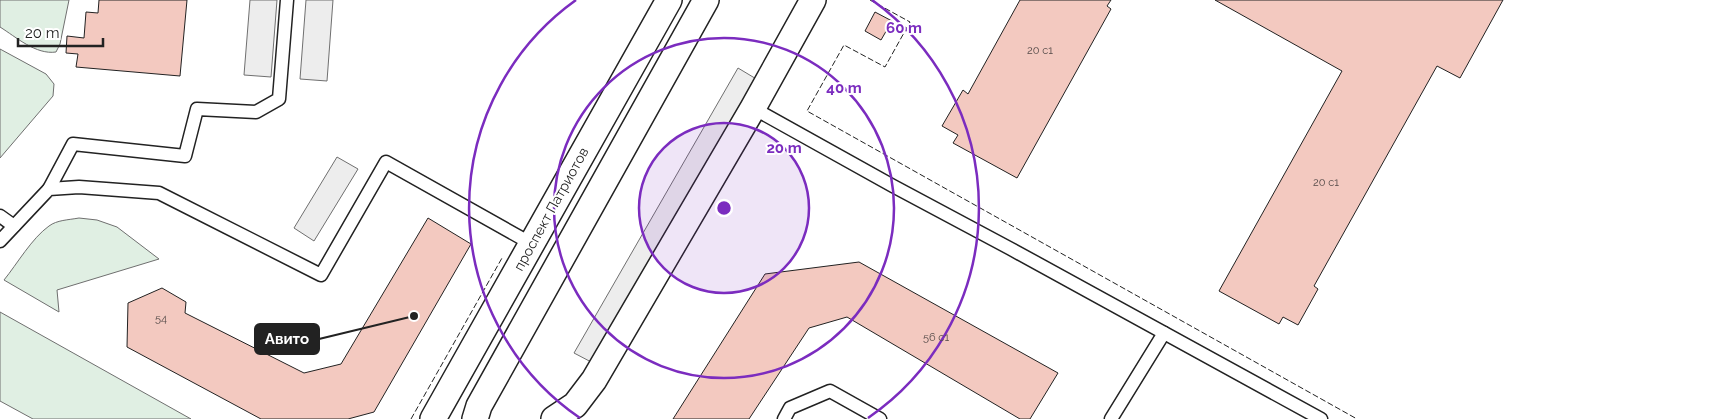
<svg xmlns="http://www.w3.org/2000/svg" width="1721" height="419" viewBox="0 0 1721 419" font-family="Raleway,sans-serif">
	<style>
		.green { fill: #e0efe3; stroke: #6f6f6f }
		.parking { fill: #ededed; stroke: #6f6f6f }
		.building { fill: #f3c9c0; stroke: #222 }
		.lines { fill: none; stroke-linecap: round; stroke-linejoin: round }
		.lane-casing { stroke: #222; stroke-width: 15 }
		.street-casing { stroke: #222; stroke-width: 28 }
		.lane { stroke: #fff; stroke-width: 12 }
		.street { stroke: #fff; stroke-width: 25 }
		.fence { stroke: #222; stroke-width: 1; stroke-dasharray: 6 2.5; stroke-linecap: butt }
		.ring { fill: none; stroke: #7b2cbf; stroke-width: 2.5 }
		.labels { text-anchor: middle; dominant-baseline: central; stroke-width: 4; stroke-linejoin: round; paint-order: stroke }
		.number-label { font-size: 11px; fill: #564c4a }
		.street-label { font-size: 14px; fill: #222; stroke: #fff }
		.centre { fill: #7b2cbf; stroke: #fff; stroke-width: 2.5 }
		.ring-label { font-size: 15px; text-anchor: middle; font-weight: bold; fill: #7b2cbf; stroke: #fff; stroke-width: 4; stroke-linejoin: round; paint-order: stroke }
		.leader { fill: none; stroke: #222; stroke-width: 2 }
		.callout-dot { fill: #222; stroke: #fff; stroke-width: 2 }
		.callout { fill: #222; stroke: #222; stroke-width: 2 }
		.callout-label { font-size: 15px; text-anchor: middle; font-weight: bold; fill: #fff }
	</style>
	<rect width="100%" height="100%" fill="#fff"/>
	<g class="green">
		<path d="M 0,0 L 69,0 L 60,44 L 56,52 C 36,55 16,37 0,27 Z"/>
		<polygon points="0,49 46,74 54,84 53,96 0,158"/>
		<path d="M 79,218 L 97,220 L 117,227 L 159,259 L 57,290 L 59,312 L 4,280 C 17,264 32,238 49,226 C 57,220 68,220 79,218 Z"/>
		<polygon points="0,312 191,419 33,419 0,401"/>
	</g>
	<g class="parking">
		<polygon points="250,0 277,0 271,77 244,75"/>
		<polygon points="306,0 333,0 327,81 300,79"/>
		<polygon points="738,68 758,80 595,364 574,353"/>
		<polygon points="337,157 358,169 314,241 294,228"/>
	</g>
	<g class="building">
		<polygon points="99,0 187,0 180,76 76,67 78,54 66,53 67,36 84,38 86,12 98,13"/>
		<polygon points="1020,0 1111,0 1107,6 1111,9 1017,178 953,143 958,135 942,126 963,90 968,94"/>
		<polygon points="1215,0 1503,0 1460,78 1437,66 1314,286 1318,289 1298,325 1283,317 1279,324 1219,291 1342,71"/>
		<polygon points="875,12 892,21 881,40 865,31"/>
		<polygon points="428,218 471,244 374,412 348,419 261,419 127,347 128,303 162,288 186,302 185,313 304,373 341,364"/>
		<polygon points="859,262 1058,373 1030,419 1020,419 847,317 809,328 749,419 673,419 765,274"/>
	</g>
	<g class="lines">
		<defs>
			<g id="lane">
				<polyline points="753,108 893,186 1011,249 1321,419"/>
				<polyline points="49,189 73,144 185,156 197,109 256,112 279,99 287,0"/>
				<polyline points="0,216 14,226"/>
				<polyline points="0,241 49,189 79,187 159,193 321,275 386,162 532,244"/>
				<polyline points="784,419 790,408 830,391 880,419"/>
				<polyline points="1111,419 1164,333"/>
			</g>
			<g id="street">
				<polyline points="433,419 669,0"/>
				<polyline points="475,419 479,406 706,0"/>
				<polyline points="554,419 575,405 594,380 753,108 813,0"/>
			</g>
		</defs>
		<use href="#lane" class="lane-casing"/>
		<use href="#street" class="street-casing"/>
		<use href="#lane" class="lane"/>
		<use href="#street" class="street"/>
		<g class="fence">
			<polyline points="870,0 910,22 885,67 844,45 807,111 1357,419"/>
			<polyline points="411,419 502,258"/>
		</g>
	</g>
	<circle cx="724" cy="208" r="85" fill="#7b2cbf" fill-opacity=".12"/>
	<g class="ring">
		<circle cx="724" cy="208" r="85"/>
		<circle cx="724" cy="208" r="170"/>
		<path d="M580 418A255 255 0 0 1 576 0M872 0A255 255 0 0 1 868 418"/>
	</g>
	<g class="labels">
		<g class="number-label">
			<text x="1040" y="50">20 с1</text>
			<text x="1326" y="182">20 с1</text>
			<text x="161" y="318">54</text>
			<text x="936" y="337">56 с1</text>
		</g>
		<g class="street-label">
			<text transform="translate(551 209) rotate(-61)">проспект Патриотов</text>
		</g>
	</g>
	<circle cx="724" cy="208" r="8" class="centre"/>
	<g class="ring-label">
		<text x="904" y="33">60 m</text>
		<text x="844" y="93">40 m</text>
		<text x="784" y="153">20 m</text>
	</g>
	<path class="leader" d="M414 316L319 339"/>
	<circle class="callout-dot" cx="414" cy="316" r="5"/>
	<rect class="callout" x="255" y="324" width="64" height="30" rx="5"/>
	<g class="callout-label">
		<text x="287" y="344">Авито</text>
	</g>
	<path d="M18 38v8h85v-8" fill="none" stroke="#222222" stroke-width="2.5"/>
	<text x="25" y="38" font-size="15" fill="#222222" stroke="#ffffff" stroke-width="4" paint-order="stroke">20 m</text>
</svg>
